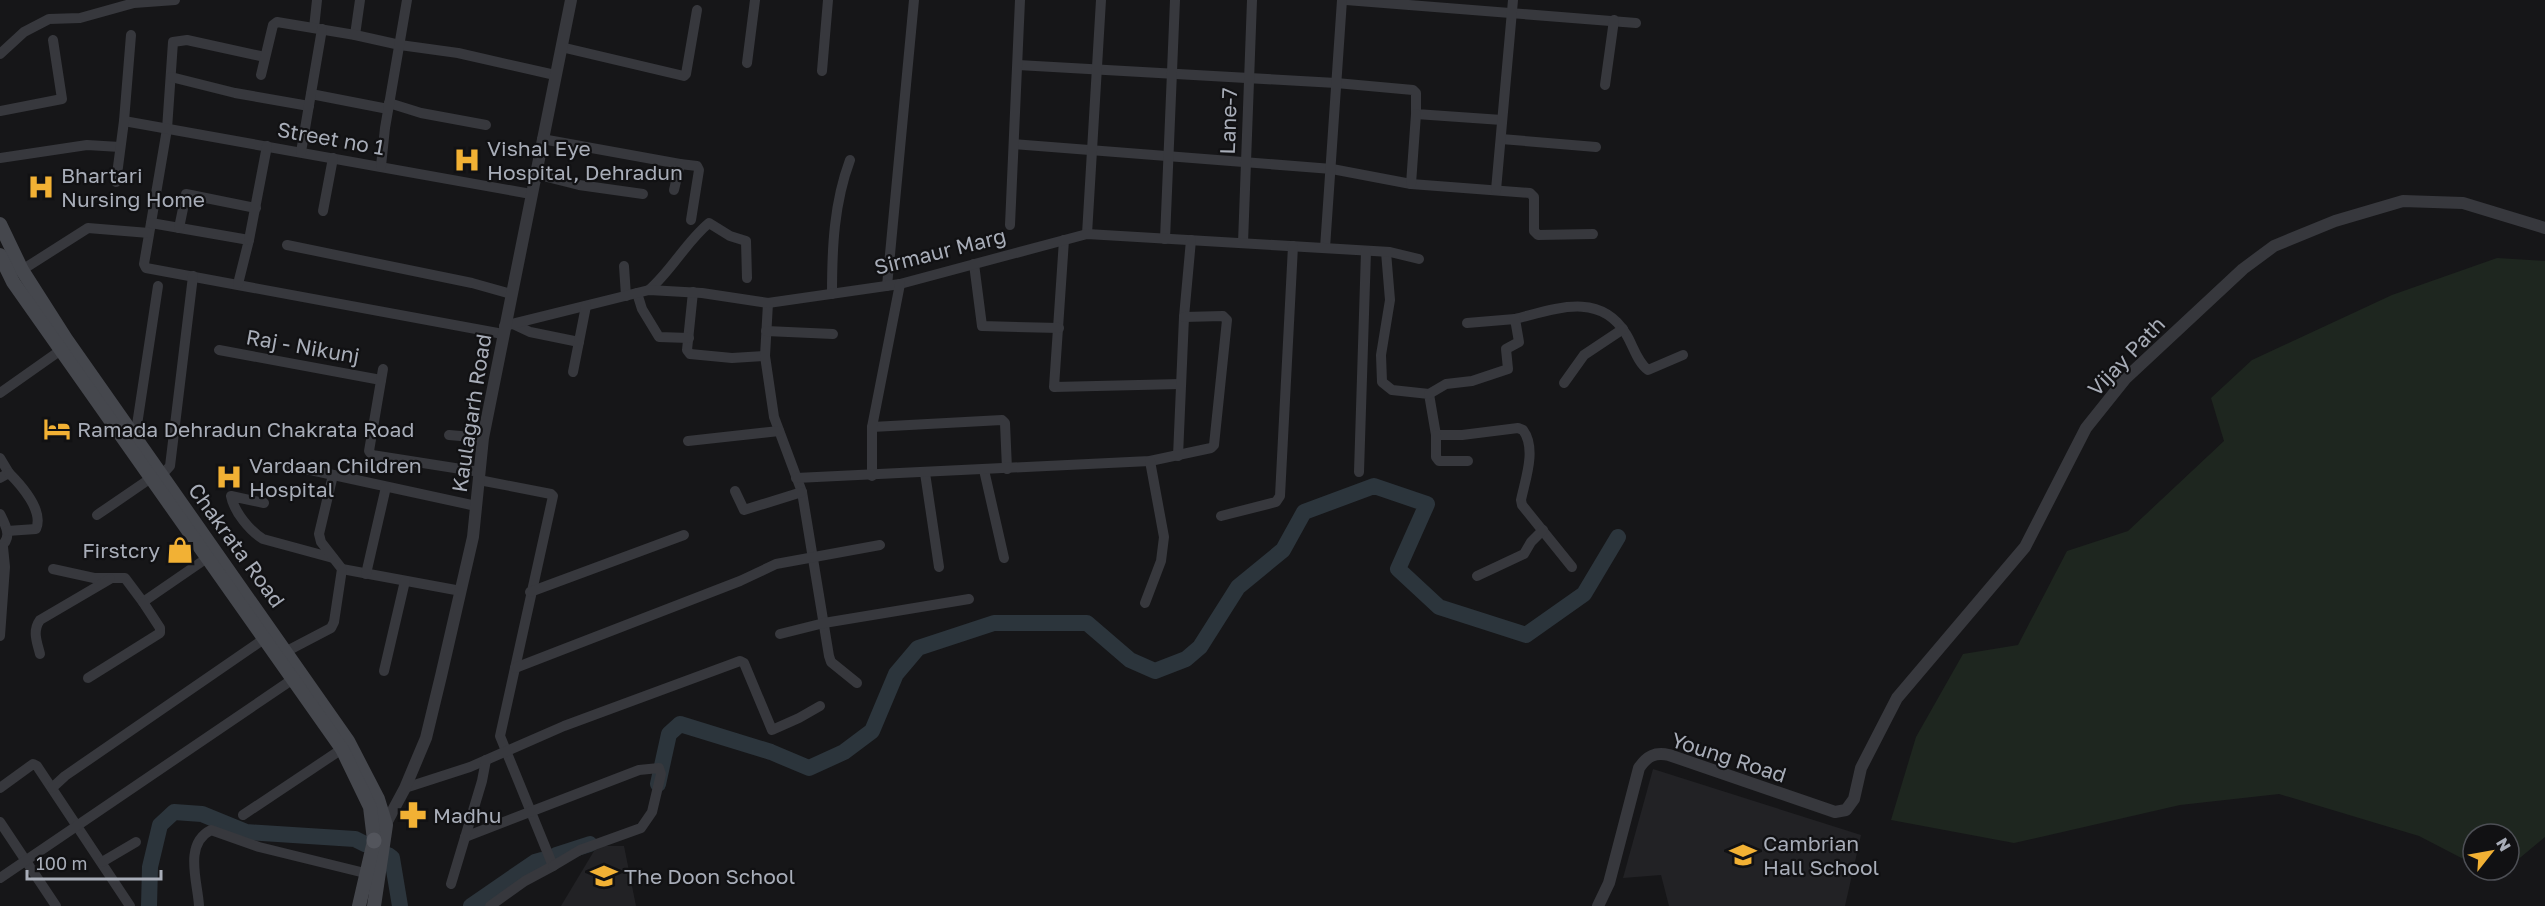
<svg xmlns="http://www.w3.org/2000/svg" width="2545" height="906" viewBox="0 0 2545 906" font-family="'Golos Text',sans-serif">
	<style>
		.built { fill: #222225 }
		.green { fill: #1e261f }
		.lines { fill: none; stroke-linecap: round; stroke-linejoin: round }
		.river { stroke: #2c353c; stroke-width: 16 }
		.minor { stroke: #37383d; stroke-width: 10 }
		.tertiary { stroke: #37383d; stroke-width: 12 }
		.secondary { stroke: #45474d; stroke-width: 14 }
		.primary { stroke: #53555c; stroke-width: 15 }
		.labels { text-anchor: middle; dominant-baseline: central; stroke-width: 4.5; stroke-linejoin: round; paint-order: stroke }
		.street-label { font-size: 21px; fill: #a8adb8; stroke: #111113 }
		.poi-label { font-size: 21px; fill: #a8adb8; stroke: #111113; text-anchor: start }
	</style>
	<rect width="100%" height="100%" fill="#161618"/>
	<g class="built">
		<polygon points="1653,769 1861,835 1845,906 1669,906 1661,875 1623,878"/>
		<polygon points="597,846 624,846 636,906 561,906"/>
	</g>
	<polygon class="green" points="2497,258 2545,261 2545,837 2509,867 2509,834 2473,834 2473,864 2419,836 2279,794 2180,805 2014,843 1891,820 1916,737 1963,654 2018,645 2067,551 2128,531 2224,441 2211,398 2252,360 2392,295"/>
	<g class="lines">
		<g class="river">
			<polyline points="658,784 669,734 680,724 771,752 809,768 844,752 872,731 896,674 918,648 994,623 1087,623 1130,660 1155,671 1186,659 1200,647 1238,587 1283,550 1304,512 1374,486 1427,504 1398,569 1439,607 1526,635 1584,594 1618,537"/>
			<polyline points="388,855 392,858 400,906"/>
			<polyline points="556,855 590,844"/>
			<polyline points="149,906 150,867 160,825 174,812 202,814 246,832 355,839 365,844"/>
			<polyline points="471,906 535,862 542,860"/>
		</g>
		<g class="minor">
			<polyline points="1346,0 1636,23"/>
			<polyline points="314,28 317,0"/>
			<polyline points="355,35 360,0"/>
			<polyline points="561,47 684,76 686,74 697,10"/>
			<polyline points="0,54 24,32 49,19 80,18 134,3 175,0"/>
			<polyline points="265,57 187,40 173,42 167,129 144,264 146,268 503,334"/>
			<polyline points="747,63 755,0"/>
			<polyline points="1018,65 1336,83 1413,90 1416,93 1416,114 1502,120"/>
			<polyline points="822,71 828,0"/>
			<polyline points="261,75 273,25 277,22 355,35 400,45 458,53 555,75"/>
			<polyline points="171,77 235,93 309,106"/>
			<polyline points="1605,85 1614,20"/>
			<polyline points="311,94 388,109"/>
			<polyline points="389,103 421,113 486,125"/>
			<polyline points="0,111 62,99 53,40"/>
			<polyline points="124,121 531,194"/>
			<polyline points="542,139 680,164 674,190"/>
			<polyline points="1501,139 1596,147"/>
			<polyline points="1014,144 1332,169 1411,184 1530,193 1534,197 1534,231 1538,235 1593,234"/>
			<polyline points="301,152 322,29"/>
			<polyline points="0,158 87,145 120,147"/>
			<polyline points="680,164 697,166 699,170 691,220"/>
			<polyline points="381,166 385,128 407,0"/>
			<polyline points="535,174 579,185 643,194"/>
			<polyline points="116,182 124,121 131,35"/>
			<polyline points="1411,184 1416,114"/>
			<polyline points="1496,190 1513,0"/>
			<polyline points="323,211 333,158"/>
			<polyline points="151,223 249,240 238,284"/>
			<polyline points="1010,225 1020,0"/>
			<polyline points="179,228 186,194 256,208"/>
			<polyline points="1087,234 1101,0"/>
			<polyline points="1165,239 1175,0"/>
			<polyline points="249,240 267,146"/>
			<polyline points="1064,240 1054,387 1181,384"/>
			<polyline points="1243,243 1252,0"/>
			<polyline points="287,245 472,283 511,294"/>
			<polyline points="1325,248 1342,0"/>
			<path d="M 1386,252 L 1390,300 L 1381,355 L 1382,382 L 1392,390 L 1429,394 L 1436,435 L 1462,435 L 1518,428 L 1523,430 C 1537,449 1525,480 1521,500 L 1522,505 L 1572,567"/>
			<polyline points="974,264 982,326 1059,328"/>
			<polyline points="624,266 626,296"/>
			<polyline points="22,270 88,228 149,233"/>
			<polyline points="887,286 914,0"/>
			<path d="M 649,290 C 672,270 686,242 709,223 L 730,236 L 746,241 L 747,278"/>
			<polyline points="693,292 687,350 690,354 732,358 765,356"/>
			<polyline points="637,293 642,309 659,337 689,338"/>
			<path d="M 832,294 C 832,247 834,203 850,160"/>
			<polyline points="768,303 765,356 774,417 802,492 829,656 831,662 857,683"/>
			<path d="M 1515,319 C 1555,309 1600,291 1626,334 C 1633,345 1637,362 1648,370 L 1683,355"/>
			<polyline points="513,324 530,332 579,342"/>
			<polyline points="504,326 649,290 702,293 768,303 900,284 1087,234 1390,252 1419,259"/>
			<polyline points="766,331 833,334"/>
			<polyline points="219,350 381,380"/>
			<polyline points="383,369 369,451 372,455 480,472"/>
			<polyline points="573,372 586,306"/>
			<polyline points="1564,383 1584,355 1623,329"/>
			<polyline points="0,393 61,350"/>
			<polyline points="1429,394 1446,384 1472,381 1508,369 1506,349 1519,342 1515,319 1467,323"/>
			<polyline points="872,427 1002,420 1005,423 1007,469"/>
			<polyline points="449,435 483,438"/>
			<polyline points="1436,435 1436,457 1439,461 1468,461"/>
			<polyline points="135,438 158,286"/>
			<polyline points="688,441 779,431"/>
			<polyline points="1178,456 1184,317 1191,240"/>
			<polyline points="0,458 9,473 0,478"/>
			<polyline points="292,466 476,506"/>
			<polyline points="984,470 1004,558"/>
			<polyline points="1359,472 1366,251"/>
			<polyline points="925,473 939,567"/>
			<polyline points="161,476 170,466 193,276"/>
			<polyline points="872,476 872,427 900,284"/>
			<polyline points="796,478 1150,461 1211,448 1214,445 1227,320 1223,316 1184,317"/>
			<polyline points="479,480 551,494 553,496 500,736 553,866 525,881 490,906"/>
			<polyline points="735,491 744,510 802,492"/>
			<path d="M 264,503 L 231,496 C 234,512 250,531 263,539 L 333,558"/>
			<path d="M 0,514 C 6,526 13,538 0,547"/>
			<polyline points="97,515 151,478"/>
			<polyline points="1221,516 1276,502 1280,496 1293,246"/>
			<path d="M 7,531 L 36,529 C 44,511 21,485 9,473"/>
			<polyline points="53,569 94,578 125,578 143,602 207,558"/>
			<polyline points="342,569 461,591"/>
			<polyline points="366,574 386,487"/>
			<polyline points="1477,576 1524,554 1531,542 1543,530"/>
			<polyline points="530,592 684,535"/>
			<polyline points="1145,603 1161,561 1164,537 1150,461"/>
			<polyline points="780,634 824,623 969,599"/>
			<polyline points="0,636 5,567 3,547"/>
			<polyline points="287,651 331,628 334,622 342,569 321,542 319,534 333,475"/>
			<path d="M 40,654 C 37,642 32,631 40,620 L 110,579"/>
			<polyline points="515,668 740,581 776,564 880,545"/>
			<polyline points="384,671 405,581"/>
			<polyline points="88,678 160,633 160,628 143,602"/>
			<polyline points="0,788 33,764 37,766 130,906"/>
			<polyline points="52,788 65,776 264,639"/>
			<polyline points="405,788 470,767 564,726 740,661 744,663 772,730 799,718 820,706"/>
			<polyline points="243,815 342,749"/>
			<polyline points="0,822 56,906"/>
			<polyline points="465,837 639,770 659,768 661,774 652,812 641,828 580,850 553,866"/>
			<polyline points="102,862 136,842"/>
			<polyline points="0,878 299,675"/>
			<polyline points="451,884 482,781 486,760"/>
			<path d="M 199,906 C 198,883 183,844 211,830 L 259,847 L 373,875"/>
		</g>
		<g class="tertiary">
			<polyline points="383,829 405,788 426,738 441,676 473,537 483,438 571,0"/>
			<path d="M 1598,906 L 1609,883 L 1639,768 C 1647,756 1655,752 1669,755 L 1835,812 L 1846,810 L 1854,799 L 1861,768 L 1897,698 L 2025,547 L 2086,428 L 2126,378 L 2243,269 L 2274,246 L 2335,221 L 2403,201 L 2463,203 L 2545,228"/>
		</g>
		<g class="secondary">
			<polyline points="0,224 22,270 66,339 348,741 378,799 386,825 374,906"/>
			<polyline points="0,255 13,282 342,749 370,807 374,840"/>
			<polyline points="359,906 374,841"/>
		</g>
		<polyline class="primary" points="374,841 374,840"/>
	</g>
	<defs>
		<symbol id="hospital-bare" viewBox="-9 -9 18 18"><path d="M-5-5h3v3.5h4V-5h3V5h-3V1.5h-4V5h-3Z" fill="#f2b134" stroke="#111113" stroke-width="2.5" paint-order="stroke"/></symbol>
		<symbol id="hotel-bare" viewBox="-9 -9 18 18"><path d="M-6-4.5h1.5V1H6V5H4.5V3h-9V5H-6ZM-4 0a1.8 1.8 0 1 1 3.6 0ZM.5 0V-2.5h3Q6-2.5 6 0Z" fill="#f2b134" stroke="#111113" stroke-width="2.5" paint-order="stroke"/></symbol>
		<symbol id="shop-bare" viewBox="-9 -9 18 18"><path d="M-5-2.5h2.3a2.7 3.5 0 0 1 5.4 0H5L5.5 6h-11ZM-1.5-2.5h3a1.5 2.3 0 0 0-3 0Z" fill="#f2b134" stroke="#111113" stroke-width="2.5" paint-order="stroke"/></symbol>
		<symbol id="pharmacy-bare" viewBox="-9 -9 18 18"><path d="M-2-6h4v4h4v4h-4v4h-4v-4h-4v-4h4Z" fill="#f2b134" stroke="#111113" stroke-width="2.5" paint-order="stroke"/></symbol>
		<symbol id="school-bare" viewBox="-9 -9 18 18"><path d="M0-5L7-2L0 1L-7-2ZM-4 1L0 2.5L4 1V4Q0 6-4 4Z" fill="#f2b134" stroke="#111113" stroke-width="2.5" paint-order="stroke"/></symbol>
	</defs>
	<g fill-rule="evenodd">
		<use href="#hospital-bare" x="448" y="141" width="38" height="38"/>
		<use href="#hospital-bare" x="22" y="168" width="38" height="38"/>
		<use href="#hotel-bare" x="38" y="410" width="38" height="38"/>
		<use href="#hospital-bare" x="210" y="458" width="38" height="38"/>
		<use href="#shop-bare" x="161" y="531" width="38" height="38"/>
		<use href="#pharmacy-bare" x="394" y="796" width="38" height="38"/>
		<use href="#school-bare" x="1724" y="836" width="38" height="38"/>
		<use href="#school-bare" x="585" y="857" width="38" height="38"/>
	</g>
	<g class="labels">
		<g class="street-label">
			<text transform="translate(1228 121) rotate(-88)">Lane-7</text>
			<text transform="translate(331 138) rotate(10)">Street no 1</text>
			<text transform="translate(940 251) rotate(-14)">Sirmaur Marg</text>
			<text transform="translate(303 346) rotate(10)">Raj - Nikunj</text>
			<text transform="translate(2126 356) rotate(-46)">Vijay Path</text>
			<text transform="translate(471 413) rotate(-81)">Kaulagarh Road</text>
			<text transform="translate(237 545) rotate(54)">Chakrata Road</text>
			<text transform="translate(1729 757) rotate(18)">Young Road</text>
		</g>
		<g class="poi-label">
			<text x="487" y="148">Vishal Eye<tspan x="487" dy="24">Hospital, Dehradun</tspan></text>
			<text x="61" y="175">Bhartari<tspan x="61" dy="24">Nursing Home</tspan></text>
			<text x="77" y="429">Ramada Dehradun Chakrata Road</text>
			<text x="249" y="465">Vardaan Children<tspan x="249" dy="24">Hospital</tspan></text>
			<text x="160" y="550" text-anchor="end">Firstcry</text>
			<text x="433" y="815">Madhu</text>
			<text x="1763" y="843">Cambrian<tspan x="1763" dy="24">Hall School</tspan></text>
			<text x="624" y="876">The Doon School</text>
		</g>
	</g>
	<g transform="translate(2491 852) rotate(59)"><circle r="28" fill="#111113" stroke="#4d4f55" stroke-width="1.5"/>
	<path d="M0-4.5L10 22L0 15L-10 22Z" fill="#f2b134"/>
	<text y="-9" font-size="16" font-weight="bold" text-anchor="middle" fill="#a8adb8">N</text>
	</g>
	<path d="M27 870v9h134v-9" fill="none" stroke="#a8adb8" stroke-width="3"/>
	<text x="36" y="870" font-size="18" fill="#a8adb8" stroke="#111113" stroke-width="4.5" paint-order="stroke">100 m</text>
</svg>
